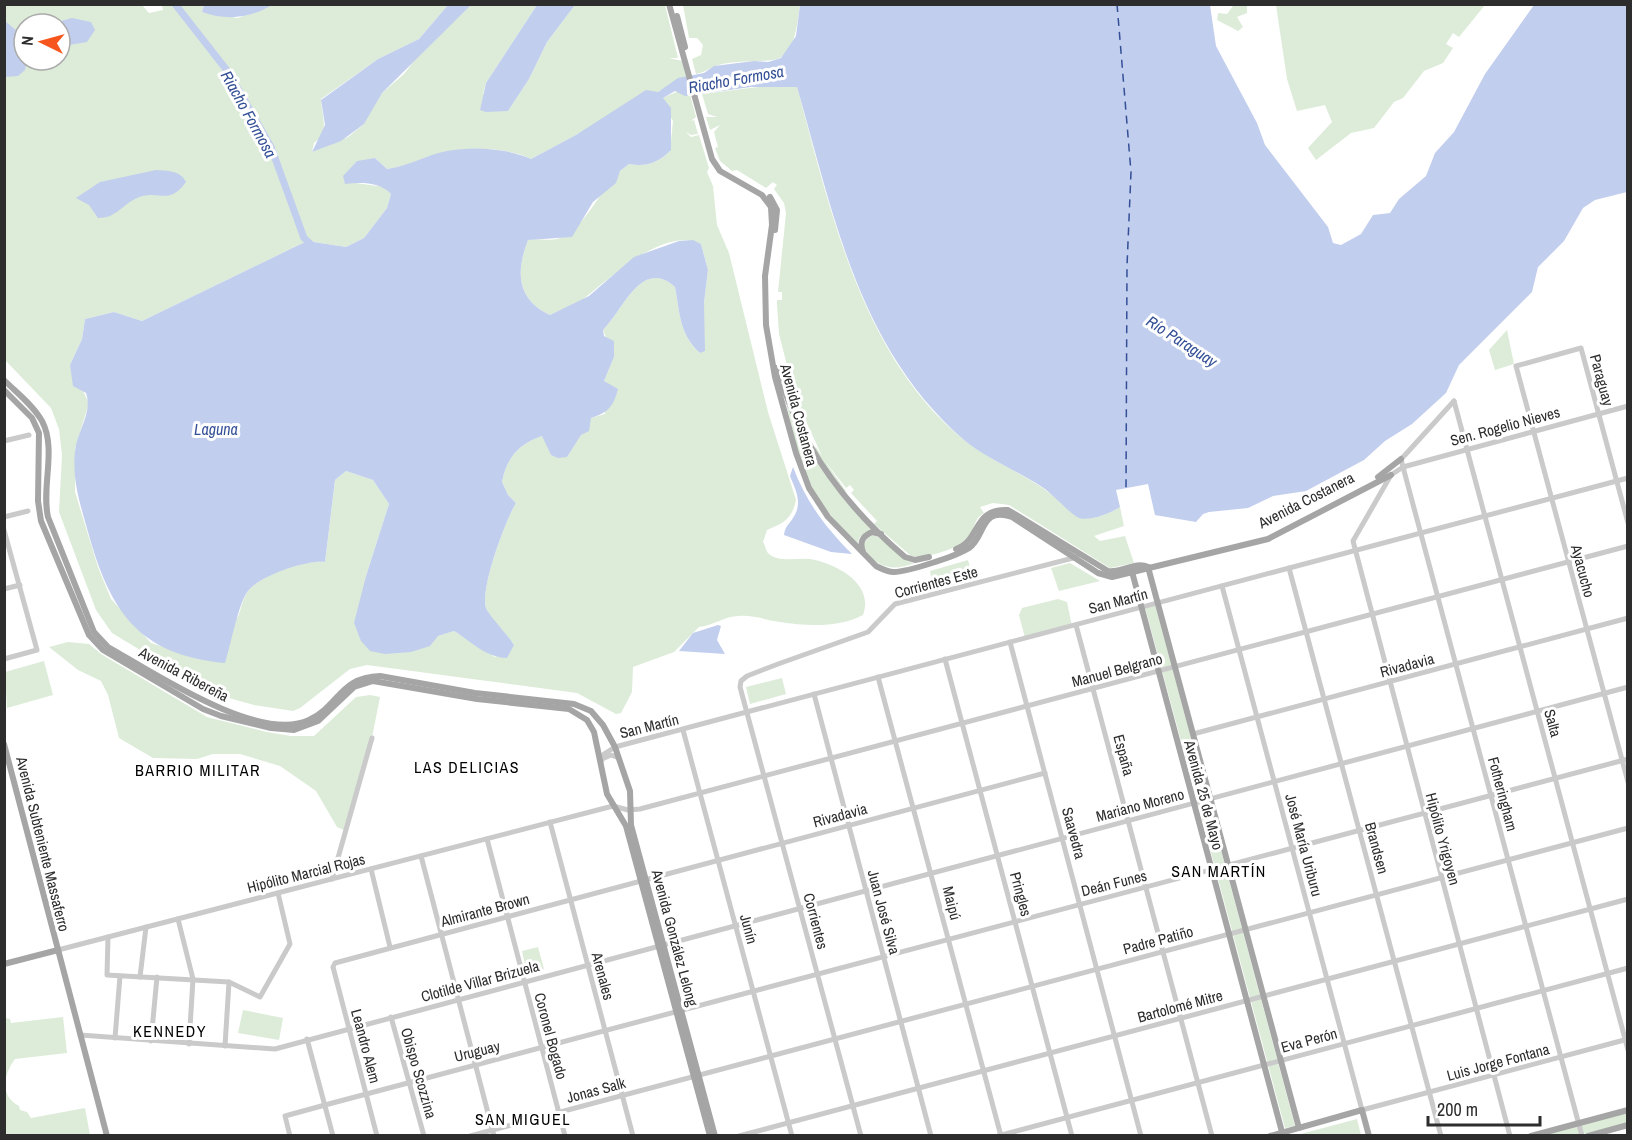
<svg xmlns="http://www.w3.org/2000/svg" width="1632" height="1140" viewBox="0 0 1632 1140" font-family="'Archivo Narrow',sans-serif">
	<style>
		.green { fill: #ddecd9; fill-rule: evenodd }
		.water { fill: #c2ceee }
		.lines { fill: none; stroke-linecap: round; stroke-linejoin: round }
		.river { stroke: #c2ceee; stroke-width: 7 }
		.ferry { stroke: #334f96; stroke-width: 1.5; stroke-dasharray: 8 6; stroke-linecap: butt }
		.minor { stroke: #cacaca; stroke-width: 5 }
		.major { stroke: #a5a5a5; stroke-width: 6 }
		.labels { text-anchor: middle; dominant-baseline: central; stroke-width: 6; stroke-linejoin: round; paint-order: stroke }
		.street-label { font-size: 15px; fill: #2d2d2d; stroke: #fff }
		.water-label { font-size: 16px; font-style: italic; fill: #334f96; stroke: #fff }
		.neighbourhood-label { font-size: 16px; letter-spacing: 1.5px; fill: #000; stroke: #fff }
	</style>
	<rect width="100%" height="100%" fill="#fff"/>
	<g class="green">
		<path d="M 4,5 L 142,5 L 149,13 L 163,10 L 162,5 L 176,5 L 180,11 L 177,5 L 204,5 L 202,12 L 238,18 L 272,5 L 448,5 L 419,39 L 378,59 L 321,99 C 321,115 331,132 314,143 L 312,152 L 348,137 L 364,124 L 375,99 L 404,74 L 417,57 L 471,5 L 537,5 L 486,83 L 483,94 L 508,111 L 529,79 L 547,42 L 575,5 L 665,5 L 678,58 L 669,58 L 682,61 L 686,77 L 531,159 C 507,148 478,147 452,151 C 429,155 410,166 387,169 L 375,158 L 355,183 L 385,187 L 391,194 L 387,208 L 364,238 L 346,247 L 307,241 L 142,321 L 114,312 L 85,319 L 82,339 L 70,365 L 89,403 L 75,449 L 75,492 L 98,567 L 111,599 L 151,643 L 167,648 L 238,617 C 241,609 243,597 248,591 C 262,574 305,560 325,562 L 335,480 L 346,471 L 373,480 L 389,504 L 366,576 L 363,595 L 438,636 L 454,631 L 495,657 L 514,645 C 507,635 490,617 486,608 C 480,589 505,521 516,503 L 508,495 L 502,482 C 507,457 519,444 542,436 L 547,444 L 567,457 L 591,418 L 605,414 L 604,381 L 614,357 L 603,330 C 623,311 641,257 675,287 C 680,313 679,334 700,353 L 704,347 L 704,303 L 708,270 L 701,244 C 665,226 613,276 587,296 C 577,305 562,310 550,315 C 516,299 516,271 528,240 C 537,238 548,241 557,239 C 584,233 601,185 625,167 L 629,164 C 647,167 658,163 670,151 L 673,121 L 660,99 L 688,87 L 696,117 L 691,121 L 694,120 L 698,134 L 691,135 L 686,132 L 691,137 L 699,135 L 709,168 L 707,172 L 713,186 L 717,225 L 729,253 L 768,412 L 796,500 C 792,519 784,523 767,530 L 763,542 C 765,545 766,552 769,554 C 781,564 801,556 815,560 C 840,566 874,585 863,615 C 839,628 807,626 780,622 C 765,620 754,615 739,616 C 724,616 713,626 699,627 L 674,652 L 633,667 L 632,692 L 621,713 L 616,714 L 577,693 L 367,665 L 350,669 L 300,708 L 293,711 L 254,705 L 211,693 L 112,633 L 96,610 L 59,512 L 62,455 L 59,429 L 51,408 L 5,360 ZM 24,24 L 60,24 L 60,60 L 24,60 Z"/>
		<path d="M 683,5 L 800,5 C 791,77 780,55 722,64 C 712,66 706,72 696,74 L 692,59 L 701,55 L 703,45 L 697,38 L 689,38 Z"/>
		<polygon points="1247,5 1247,13 1237,17 1243,27 1238,31 1217,20 1218,13 1227,14 1233,6"/>
		<polygon points="1276,5 1276,4 1485,5 1459,37 1453,33 1446,44 1453,48 1443,63 1424,71 1403,98 1394,102 1374,128 1351,133 1316,160 1308,148 1332,122 1325,105 1297,111 1287,79"/>
		<path d="M 775,85 L 797,87 C 830,208 861,357 964,440 C 986,457 1014,470 1038,485 C 1072,506 1076,533 1120,507 L 1124,526 L 1094,536 L 1100,541 L 1125,536 L 1134,563 L 1110,568 L 1009,505 L 993,503 L 980,507 L 984,513 C 974,519 975,527 969,536 C 960,549 926,559 911,556 L 874,524 L 877,521 L 851,493 L 854,490 L 850,485 L 846,488 L 825,461 L 846,491 L 844,493 L 813,449 L 816,447 L 822,456 L 796,400 L 801,397 L 798,392 L 794,393 L 779,334 L 777,305 L 777,300 L 782,300 L 782,292 L 778,292 L 786,213 L 784,203 L 774,189 L 777,185 L 773,182 L 766,188 L 737,170 L 732,171 L 720,161 L 715,148 L 718,147 L 714,132 L 720,125 L 710,130 L 706,117 L 717,117 L 708,114 L 702,94 Z"/>
		<polygon points="1507,330 1514,364 1495,370 1489,350"/>
		<path d="M 785,399 C 805,450 833,491 872,529 L 860,537 L 856,546 L 815,496 L 800,461 Z"/>
		<path d="M 873,535 C 890,540 897,560 915,563 C 893,571 884,568 865,555 C 863,545 863,540 873,535 Z"/>
		<polygon points="968,560 973,579 917,596 915,588 932,584 933,587 930,571"/>
		<polygon points="1070,563 1100,581 1059,591 1051,568"/>
		<polygon points="1058,599 1067,602 1072,626 1025,638 1019,615 1022,608"/>
		<polygon points="1155,604 1295,1126 1285,1128 1145,607"/>
		<polygon points="68,642 89,644 101,654 207,717 267,732 291,736 314,736 356,697 370,695 380,697 368,758 346,831 337,827 316,791 280,766 240,754 213,754 197,759 153,758 119,738 108,695 101,681 78,670 49,647"/>
		<polygon points="44,661 53,695 7,708 5,672"/>
		<polygon points="782,678 786,694 750,704 746,687"/>
		<polygon points="538,947 544,969 527,974 522,951"/>
		<polygon points="243,1010 283,1018 279,1040 238,1033"/>
		<path d="M 63,1017 L 67,1053 L 15,1059 C 3,1075 0,1096 19,1106 L 20,1110 L 27,1112 L 31,1118 L 85,1108 L 90,1135 L 5,1135 L 5,1018 L 10,1019 L 11,1023 Z"/>
		<polygon points="1627,1112 1627,1123 1579,1135 1539,1136"/>
		<polygon points="1357,1119 1361,1135 1297,1135"/>
	</g>
	<g class="water">
		<path d="M 204,5 L 204,4 L 272,5 C 250,18 227,21 202,12 Z"/>
		<polygon points="448,5 471,5 382,93 364,124 341,141 312,152 325,125 321,100 378,59 419,39"/>
		<polygon points="537,5 575,5 547,42 529,79 508,111 486,112 480,110 486,83"/>
		<path d="M 800,5 L 1210,5 L 1216,46 L 1257,123 L 1265,145 L 1328,227 L 1333,243 L 1341,245 L 1361,234 L 1373,215 L 1390,213 L 1399,199 L 1426,176 L 1435,153 L 1454,132 L 1485,74 L 1534,5 L 1627,5 L 1627,192 L 1595,200 L 1583,208 L 1564,241 L 1538,267 L 1532,292 L 1459,365 L 1446,393 L 1412,424 L 1385,441 L 1364,460 L 1306,491 L 1273,496 L 1248,508 L 1209,512 L 1203,514 L 1196,522 L 1155,515 L 1148,484 L 1116,490 L 1120,507 C 1111,513 1087,523 1077,517 C 1066,510 1054,495 1042,487 C 1018,471 987,459 964,440 C 858,348 834,215 797,87 L 751,87 L 685,96 L 675,91 L 663,98 L 671,108 L 671,150 C 658,163 647,167 629,164 L 620,171 L 616,183 L 593,202 L 572,237 L 528,240 C 516,271 516,299 550,315 L 589,296 L 634,257 L 679,241 L 693,240 L 701,244 L 708,270 L 704,303 L 705,351 L 700,353 C 679,334 680,313 675,287 C 641,257 623,311 603,330 L 604,336 L 614,341 L 614,357 L 604,381 L 618,389 C 613,407 609,412 591,418 L 589,431 L 581,435 L 567,457 L 558,458 L 551,455 L 542,436 C 519,444 507,457 502,482 L 508,495 L 516,503 C 505,521 480,589 486,608 C 490,617 508,635 514,645 L 507,658 C 485,657 472,642 454,631 L 438,636 L 430,646 L 411,652 L 385,654 L 370,651 L 361,641 L 354,623 L 366,576 L 389,504 L 373,480 L 346,471 L 335,480 L 325,562 C 306,560 261,575 248,591 C 239,601 230,648 225,663 C 138,655 110,611 88,532 C 80,503 72,481 75,451 C 77,431 93,413 86,393 L 73,386 L 70,365 L 82,339 L 85,319 L 114,312 L 142,321 L 307,241 L 346,247 L 364,238 L 387,208 L 391,194 C 380,182 361,182 345,184 L 343,176 L 357,161 L 375,158 L 387,169 C 409,166 426,155 447,151 C 473,146 507,148 531,159 L 576,135 L 646,90 L 658,92 L 678,78 L 704,73 L 714,66 L 754,61 L 768,62 L 781,58 L 796,36 Z"/>
		<polygon points="72,18 91,22 95,30 87,42 69,45 60,53 60,24 50,24"/>
		<polygon points="5,21 17,31 24,31 24,60 27,60 25,70 18,76 5,77"/>
		<path d="M 156,170 C 168,171 180,170 186,182 C 167,208 158,187 135,199 C 120,207 116,218 98,218 L 89,205 L 76,198 L 100,182 Z"/>
		<path d="M 793,467 C 806,502 826,528 852,554 L 831,552 L 784,535 C 785,526 788,526 793,518 C 803,503 796,491 790,476 Z"/>
		<polygon points="718,625 721,626 717,640 725,654 679,651 693,633"/>
	</g>
	<g class="lines">
		<polyline class="river" points="175,4 229,73 271,147 304,238 314,247"/>
		<polyline class="ferry" points="1117,4 1131,172 1127,266 1126,490"/>
		<g class="minor">
			<polyline points="1454,401 1405,455 1401,459 1403,467 1582,1136"/>
			<polyline points="1454,401 1628,1050"/>
			<polyline points="4,441 29,435"/>
			<polyline points="4,517 28,511"/>
			<polyline points="1628,523 1581,348 1516,366 1628,782"/>
			<polyline points="4,530 37,650 4,659"/>
			<polyline points="1289,568 1441,1136"/>
			<polyline points="1222,586 1362,1110 1628,1039"/>
			<polyline points="4,589 20,585"/>
			<polyline points="1076,625 1212,1136"/>
			<polyline points="1010,642 1141,1136"/>
			<polyline points="945,659 1072,1136"/>
			<polyline points="878,677 1001,1136"/>
			<polyline points="814,694 931,1136"/>
			<polyline points="683,730 792,1136"/>
			<polyline points="1193,734 1628,618"/>
			<polyline points="602,759 611,755 619,758"/>
			<polyline points="601,762 604,754 615,747 1628,478"/>
			<polyline points="550,822 633,1136"/>
			<polyline points="487,839 565,1136"/>
			<polyline points="421,856 494,1136"/>
			<polyline points="371,869 390,947"/>
			<polyline points="332,879 372,738"/>
			<polyline points="178,919 193,979 189,1044"/>
			<polyline points="108,937 107,975 229,982 260,997 290,944 278,893"/>
			<polyline points="58,950 613,806 628,810 640,809 1628,546"/>
			<polyline points="140,977 146,927"/>
			<polyline points="391,1017 424,1136"/>
			<polyline points="80,1035 275,1049 1628,687"/>
			<polyline points="115,1038 120,976"/>
			<polyline points="307,1039 333,1136"/>
			<polyline points="151,1041 157,977"/>
			<polyline points="225,1046 229,982"/>
			<polyline points="290,1136 285,1116 325,1105 1628,759"/>
			<polyline points="377,1136 333,967 335,963 1045,773"/>
			<polyline points="470,1136 1628,828"/>
			<polyline points="739,1136 1628,899"/>
			<polyline points="861,1136 740,687 741,681 747,676 778,664 868,632 895,604 1077,557"/>
			<polyline points="998,1136 1628,968"/>
			<polyline points="1510,1136 1353,541 1391,475 1403,467 1628,406"/>
		</g>
		<g class="major">
			<path d="M 669,4 L 712,159 L 720,171 L 762,195 L 771,207 L 772,225 L 765,276 L 766,325 L 775,377 L 796,453 L 809,488 L 828,517 L 876,566 C 882,569 887,572 894,572 C 907,572 957,556 969,548 C 986,536 980,506 1012,517 L 1098,573 L 1112,577 L 1268,539 L 1391,475"/>
			<polyline points="677,16 685,47"/>
			<polyline points="770,197 777,210 775,230"/>
			<path d="M 777,368 C 799,444 845,506 905,557 L 915,560 L 929,557"/>
			<path d="M 4,380 C 17,393 33,405 42,421 C 57,449 41,487 48,517 L 94,632 L 108,647 C 151,671 259,744 309,720 C 339,706 340,677 380,676 L 475,693 L 574,704 L 591,711 L 603,725 L 615,747 L 630,791 L 631,825 L 715,1136"/>
			<polyline points="4,390 32,418 39,433 38,501 41,521 89,635 103,650 203,709 221,716 271,728 294,730 318,721 354,687 373,681 477,699 569,709 587,720 594,732 607,794 626,826 710,1136"/>
			<polyline points="1378,477 1401,459"/>
			<path d="M 956,549 C 981,541 972,508 1008,510 L 1108,571 C 1122,573 1136,561 1148,567"/>
			<path d="M 863,552 C 859,542 863,536 872,532 L 881,534"/>
			<polyline points="1148,567 1299,1128"/>
			<polyline points="1131,568 1282,1132"/>
			<polyline points="4,744 107,1136"/>
			<polyline points="4,964 58,950"/>
			<polyline points="1270,1136 1362,1110 1369,1136"/>
			<polyline points="1531,1136 1628,1110"/>
			<polyline points="1588,1136 1628,1125"/>
		</g>
	</g>
	<g class="labels">
		<g class="street-label">
			<text transform="translate(1602 380) rotate(75)">Paraguay</text>
			<text transform="translate(799 415) rotate(75)">Avenida Costanera</text>
			<text transform="translate(1505 426) rotate(-15)">Sen. Rogelio Nieves</text>
			<text transform="translate(1306 500) rotate(-27)">Avenida Costanera</text>
			<text transform="translate(1583 571) rotate(75)">Ayacucho</text>
			<text transform="translate(936 582) rotate(-15)">Corrientes Este</text>
			<text transform="translate(1118 601) rotate(-15)">San Martín</text>
			<text transform="translate(1407 665) rotate(-15)">Rivadavia</text>
			<text transform="translate(1117 670) rotate(-15)">Manuel Belgrano</text>
			<text transform="translate(184 674) rotate(28)">Avenida Ribereña</text>
			<text transform="translate(1553 723) rotate(75)">Salta</text>
			<text transform="translate(649 726) rotate(-14)">San Martín</text>
			<text transform="translate(1124 755) rotate(75)">España</text>
			<text transform="translate(1503 794) rotate(75)">Fotheringham</text>
			<text transform="translate(1204 795) rotate(75)">Avenida 25 de Mayo</text>
			<text transform="translate(1140 805) rotate(-15)">Mariano Moreno</text>
			<text transform="translate(840 815) rotate(-15)">Rivadavia</text>
			<text transform="translate(1074 833) rotate(75)">Saavedra</text>
			<text transform="translate(1443 839) rotate(75)">Hipólito Yrigoyen</text>
			<text transform="translate(43 844) rotate(76)">Avenida Subteniente Massaferro</text>
			<text transform="translate(1304 845) rotate(75)">José María Uriburu</text>
			<text transform="translate(1377 848) rotate(75)">Brandsen</text>
			<text transform="translate(306 873) rotate(-14)">Hipólito Marcial Rojas</text>
			<text transform="translate(1114 883) rotate(-14)">Deán Funes</text>
			<text transform="translate(1021 894) rotate(75)">Pringles</text>
			<text transform="translate(952 903) rotate(76)">Maipú</text>
			<text transform="translate(485 910) rotate(-15)">Almirante Brown</text>
			<text transform="translate(884 912) rotate(75)">Juan José Silva</text>
			<text transform="translate(816 921) rotate(75)">Corrientes</text>
			<text transform="translate(749 929) rotate(75)">Junín</text>
			<text transform="translate(675 938) rotate(75)">Avenida González Lelong</text>
			<text transform="translate(1158 940) rotate(-15)">Padre Patiño</text>
			<text transform="translate(603 976) rotate(75)">Arenales</text>
			<text transform="translate(480 981) rotate(-15)">Clotilde Villar Brizuela</text>
			<text transform="translate(1180 1006) rotate(-15)">Bartolomé Mitre</text>
			<text transform="translate(551 1036) rotate(75)">Coronel Bogado</text>
			<text transform="translate(1309 1040) rotate(-15)">Eva Perón</text>
			<text transform="translate(366 1046) rotate(75)">Leandro Alem</text>
			<text transform="translate(477 1051) rotate(-14)">Uruguay</text>
			<text transform="translate(1498 1062) rotate(-15)">Luis Jorge Fontana</text>
			<text transform="translate(419 1073) rotate(74)">Obispo Scozzina</text>
			<text transform="translate(596 1090) rotate(-15)">Jonas Salk</text>
		</g>
		<g class="water-label">
			<text transform="translate(736 79) rotate(-10)">Riacho Formosa</text>
			<text transform="translate(249 114) rotate(61)">Riacho Formosa</text>
			<text transform="translate(1182 341) rotate(33)">Río Paraguay</text>
			<text x="216" y="429">Laguna</text>
		</g>
		<g class="neighbourhood-label">
			<text x="467" y="767">LAS DELICIAS</text>
			<text x="198" y="770">BARRIO MILITAR</text>
			<text x="1219" y="871">SAN MARTÍN</text>
			<text x="170" y="1031">KENNEDY</text>
			<text x="523" y="1119">SAN MIGUEL</text>
		</g>
	</g>
	<rect width="1632" height="1140" fill="none" stroke="#2d2d2d" stroke-width="12"/>
	<g transform="translate(42 42) rotate(275)"><circle r="28" fill="#ffffff" stroke="#ababab" stroke-width="1.5"/>
	<path d="M0-4.5L10 22L0 15L-10 22Z" fill="#f6561d"/>
	<text y="-9" font-size="16" font-weight="bold" text-anchor="middle" fill="#2d2d2d">N</text>
	</g>
	<path d="M1428 1116v9h112v-9" fill="none" stroke="#2d2d2d" stroke-width="3"/>
	<text x="1437" y="1116" font-size="18" fill="#2d2d2d" stroke="#ffffff" stroke-width="4.5" paint-order="stroke">200 m</text>
</svg>
